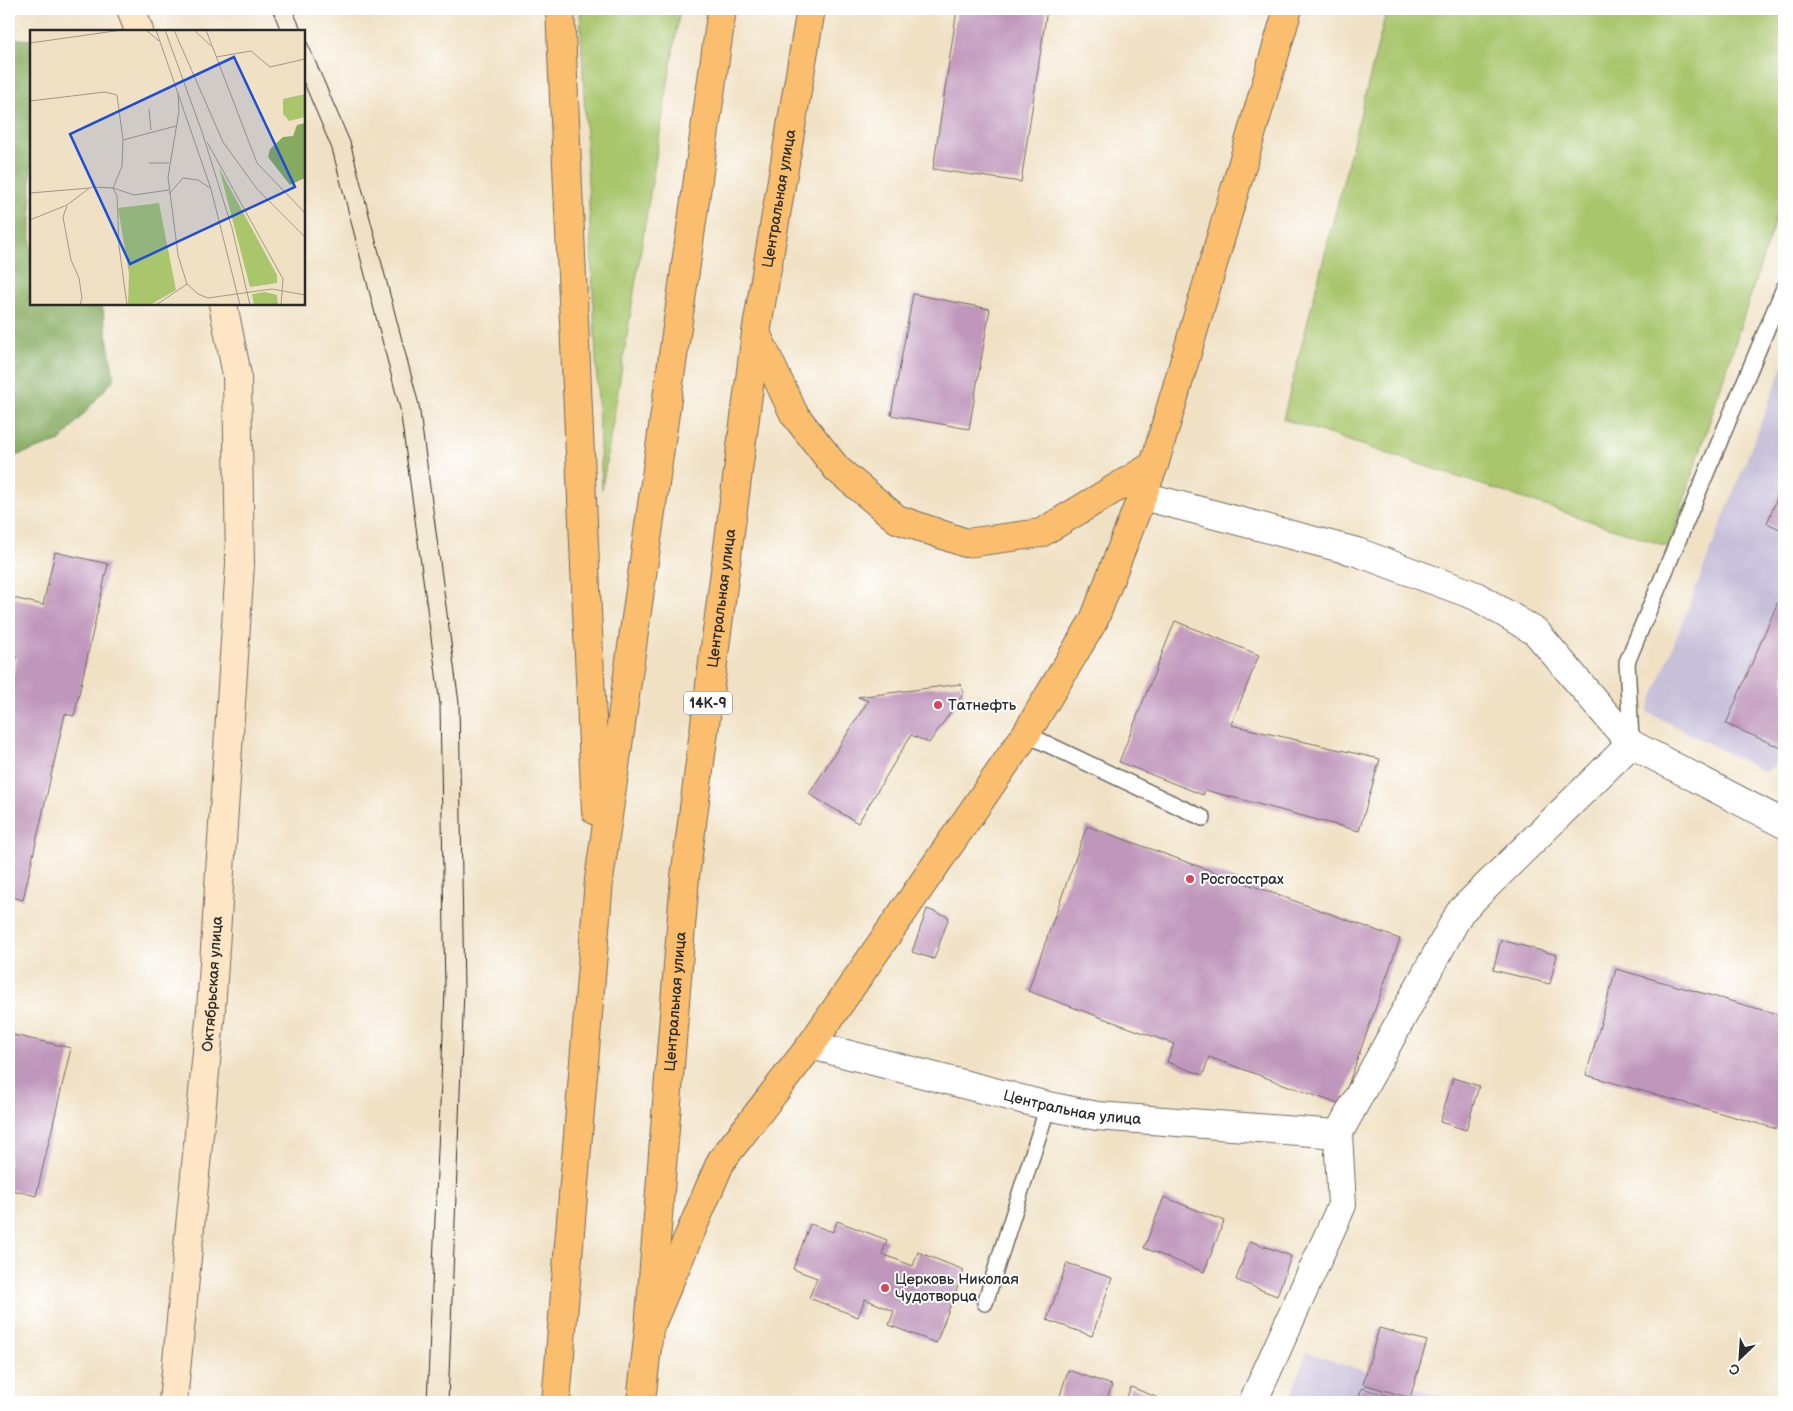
<svg xmlns="http://www.w3.org/2000/svg" width="1793" height="1411" viewBox="0 0 1793 1411" font-family="'Balsamiq Sans',sans-serif">
	<style>
		.industrial { fill: #c7c0d9 }
		.green { fill: #a9c66d; stroke: #6a784c }
		.forest { fill: #86ab60; stroke: #586b46 }
		.building { fill: #c097bc }
		.lines { fill: none; stroke-linecap: round; stroke-linejoin: round }
		.lane-casing { stroke: #706b61; stroke-width: 18 }
		.street-casing { stroke: #706b61; stroke-width: 30 }
		.secondary-casing { stroke: #706b61; stroke-width: 30 }
		.primary-casing { stroke: #706b61; stroke-width: 30 }
		.lane { stroke: #fff; stroke-width: 15 }
		.street { stroke: #fff; stroke-width: 28 }
		.secondary { stroke: #fde5c5; stroke-width: 28 }
		.primary { stroke: #fabe6e; stroke-width: 28 }
		.tram { stroke: #2b2b2b; stroke-width: 1 }
		.poi-dot { fill: #d1495b; stroke: #fff; stroke-width: 2 }
		.labels { text-anchor: middle; dominant-baseline: central; stroke-width: 4; stroke-linejoin: round; paint-order: stroke }
		.shield { fill: #fff; stroke: #6b6b6b; stroke-width: 1 }
		.shield-label { font-size: 14px; font-weight: bold; fill: #2b2b2b }
		.street-label { font-size: 15px; fill: #2b2b2b; stroke: #fff }
		.poi-label { font-size: 15px; fill: #2b2b2b; stroke: #fff; text-anchor: start }
		.inset-road { fill: none; stroke: #a19887; stroke-width: 1 }
		.view { fill: #1d4ed8; fill-opacity: 0.15; stroke: #1d4ed8; stroke-width: 2.5 }
		.inset-edge { fill: none; stroke: #2b2b2b; stroke-width: 2.5 }
	</style>
	<rect width="100%" height="100%" fill="#fff"/>
	<filter id="ink" filterUnits="userSpaceOnUse"><feTurbulence type="fractalNoise" baseFrequency=".02" numOctaves="2"/><feDisplacementMap in="SourceGraphic" scale="10" xChannelSelector="R" yChannelSelector="G"/><feConvolveMatrix kernelMatrix="1 2 1 2 8 2 1 2 1" color-interpolation-filters="sRGB"/></filter>
	<filter id="wash" filterUnits="userSpaceOnUse"><feTurbulence type="fractalNoise" baseFrequency=".0096" numOctaves="4" result="noise"/><feDisplacementMap in="SourceGraphic" scale="20" xChannelSelector="R" yChannelSelector="G"/><feGaussianBlur stdDeviation="1.12" result="paint"/><feColorMatrix in="noise" values="0 0 0 0 0 0 0 0 0 0 0 0 0 0 0 0 0 1.4 0 .05"/><feComposite in="paint" operator="in"/></filter>
	<g filter="url(#wash)">
		<rect width="100%" height="100%" fill="#f0e1c4"/>
		<g class="industrial">
			<polygon points="1784,364 1784,760 1765,772 1647,712"/>
			<polygon points="1306,1352 1458,1402 1289,1402"/>
		</g>
		<g class="green">
			<polygon points="580,9 680,9 602,489"/>
			<polygon points="1387,9 1784,9 1784,192 1669,547 1283,419"/>
		</g>
		<polygon class="forest" points="9,38 30,40 31,43 31,304 102,304 114,379 60,441 9,458"/>
		<g id="blocks">
			<g class="building">
				<polygon points="957,9 1047,9 1021,182 933,169"/>
				<polygon points="913,294 990,309 969,429 891,415"/>
				<polygon points="1784,481 1784,531 1767,523"/>
				<polygon points="55,552 108,564 74,716 65,714 23,900 9,896 9,693 17,657 9,655 9,597 43,605"/>
				<polygon points="1783,590 1784,591 1784,749 1726,724"/>
				<polygon points="1175,621 1259,655 1231,725 1380,759 1359,831 1205,790 1203,795 1119,762"/>
				<polygon points="960,684 964,693 929,743 911,735 858,823 809,794 868,701 858,697"/>
				<polygon points="1087,826 1400,939 1341,1105 1209,1057 1203,1075 1167,1062 1174,1044 1028,991"/>
				<polygon points="927,909 949,917 934,959 912,952"/>
				<polygon points="1501,940 1557,955 1550,984 1493,970"/>
				<polygon points="1616,969 1784,1016 1784,1131 1586,1075"/>
				<polygon points="9,1034 71,1048 36,1196 9,1189"/>
				<polygon points="1453,1078 1479,1086 1466,1130 1440,1122"/>
				<polygon points="1164,1197 1224,1221 1204,1272 1144,1248"/>
				<polygon points="837,1221 887,1240 882,1254 913,1266 918,1252 964,1270 936,1343 889,1325 894,1311 865,1299 858,1317 809,1298 817,1278 793,1269 810,1224 833,1232"/>
				<polygon points="1250,1241 1291,1256 1277,1296 1236,1280"/>
				<polygon points="1067,1263 1112,1278 1092,1336 1047,1320"/>
				<polygon points="1379,1328 1427,1341 1410,1398 1363,1384"/>
				<polygon points="1068,1370 1112,1385 1106,1402 1058,1402"/>
				<polygon points="1131,1387 1161,1399 1159,1402 1125,1402"/>
				<polygon points="1362,1388 1396,1398 1395,1402 1357,1402"/>
			</g>
		</g>
	</g>
	<g filter="url(#ink)">
		<use href="#blocks" fill-opacity="0" stroke="#706b61" stroke-width="1"/>
		<g class="lines">
			<defs>
				<g id="lane">
					<polyline points="1026,734 1203,818"/>
					<polyline points="1631,740 1627,662 1784,288"/>
					<polyline points="985,1303 1048,1106"/>
				</g>
				<g id="street">
					<polyline points="1143,496 1357,552 1476,596 1536,632 1631,744 1784,824"/>
					<path id="s1" d="M 811,1045 L 1048,1106 L 1097,1116 L 1338,1134"/>
					<polyline points="1253,1402 1342,1205 1338,1134 1460,912 1631,744"/>
				</g>
				<g id="secondary">
					<polyline points="131,9 139,31"/>
					<path id="s2" d="M 173,1402 L 211,1010 L 240,564 L 237,375 L 223,304"/>
				</g>
				<g id="primary">
					<polyline points="560,9 596,811"/>
					<polyline points="756,333 794,414 837,469 897,519 966,543 1041,533 1154,465"/>
					<polyline points="649,1329 721,1161 811,1045 1026,734 1094,620 1154,465 1288,9"/>
					<polyline points="556,1402 599,880 722,9"/>
					<path id="s3" d="M 641,1402 L 649,1329 L 685,877 L 756,333 L 811,9"/>
				</g>
			</defs>
			<use href="#lane" class="lane-casing"/>
			<use href="#street" class="street-casing"/>
			<use href="#secondary" class="secondary-casing"/>
			<use href="#primary" class="primary-casing"/>
			<use href="#lane" class="lane"/>
			<use href="#street" class="street"/>
			<use href="#secondary" class="secondary"/>
			<use href="#primary" class="primary"/>
			<g class="tram">
				<polyline points="272,9 281,31"/>
				<polyline points="292,9 302,31"/>
				<polyline points="304,35 350,142 419,405 459,703 464,990 448,1402"/>
				<polyline points="304,83 332,149 400,409 440,704 445,990 427,1402"/>
			</g>
		</g>
	</g>
	<g class="poi-dot">
		<circle cx="938" cy="705" r="5"/>
		<circle cx="1190" cy="879" r="5"/>
		<circle cx="885" cy="1288" r="5"/>
	</g>
	<g class="labels">
		<rect class="shield" x="684" y="691.5" width="48" height="23" rx="4"/>
		<g class="shield-label">
			<text x="708" y="703">14К-9</text>
		</g>
		<g class="street-label">
			<text stroke="none"><textPath href="#s3" startOffset="1212">Центральная улица</textPath></text>
			<text stroke="none"><textPath href="#s3" startOffset="808">Центральная улица</textPath></text>
			<text stroke="none"><textPath href="#s2" startOffset="420">Октябрьская улица</textPath></text>
			<text stroke="none"><textPath href="#s3" startOffset="402">Центральная улица</textPath></text>
			<text stroke="none"><textPath href="#s1" startOffset="269">Центральная улица</textPath></text>
		</g>
		<g class="poi-label">
			<text x="948" y="705">Татнефть</text>
			<text x="1200" y="879">Росгосстрах</text>
			<text x="895" y="1279">Церковь Николая<tspan x="895" dy="17">Чудотворца</tspan></text>
		</g>
	</g>
	<g transform="translate(30 30)">
		<rect width="275" height="275" fill="#f0e1c4"/>
		<path d="M 275,64 L 275,87 L 259,91 L 253,84 L 253,69 ZM 189,138 L 247,245 L 247,253 L 220,257 ZM 129,173 L 146,260 L 120,275 L 98,275 L 99,244 L 88,178 ZM 235,262 L 247,265 L 248,275 L 224,275 L 222,264 Z" fill="#a9c66d"/>
		<path d="M 275,93 L 275,148 L 260,155 L 238,127 L 240,119 L 253,107 L 263,106 L 267,95 Z" fill="#86ab60"/>
		<path class="inset-road" d="M 116,0 L 129,11M 126,0 L 181,159 L 210,275M 135,0 L 172,102 L 202,198 L 220,275M 144,0 L 193,112 L 227,159 L 275,207M 164,0 L 181,16M 176,0 L 227,133 L 275,183M 0,13 L 92,0M 186,27 L 221,21 L 240,37 L 275,29M 148,63 L 149,81 L 138,147 L 148,225 L 157,254 L 168,264 L 178,268 L 242,259 L 275,265M 0,71 L 75,62 L 87,65 L 93,110 L 92,136 L 83,158 L 87,166 L 89,216 L 97,275M 119,79 L 121,100M 93,110 L 146,96M 177,112 L 253,249 L 251,275M 119,133 L 139,133M 0,163 L 60,158M 139,164 L 153,148 L 168,150 L 180,158M 37,176 L 33,187 L 41,230 L 49,248 L 52,268 L 50,275M 0,190 L 37,175 L 61,157 L 83,158 L 104,165 L 139,160M 126,275 L 157,254"/>
		<path class="view" d="M 204,27 L 265,157 L 100,234 L 40,104 Z"/>
		<rect width="275" height="275" class="inset-edge"/>
	</g>
	<rect width="1793" height="1411" fill="none" stroke="#fff" stroke-width="30"/>
	<g transform="translate(1740 1358) rotate(205)" stroke="#ffffff" stroke-width="4" paint-order="stroke">
	<path d="M0-4L9 19L0 12L-9 19Z" fill="#2b2b2b"/>
	<text y="-8" font-size="14" font-weight="bold" text-anchor="middle" fill="#2b2b2b">С</text>
	</g>
</svg>
